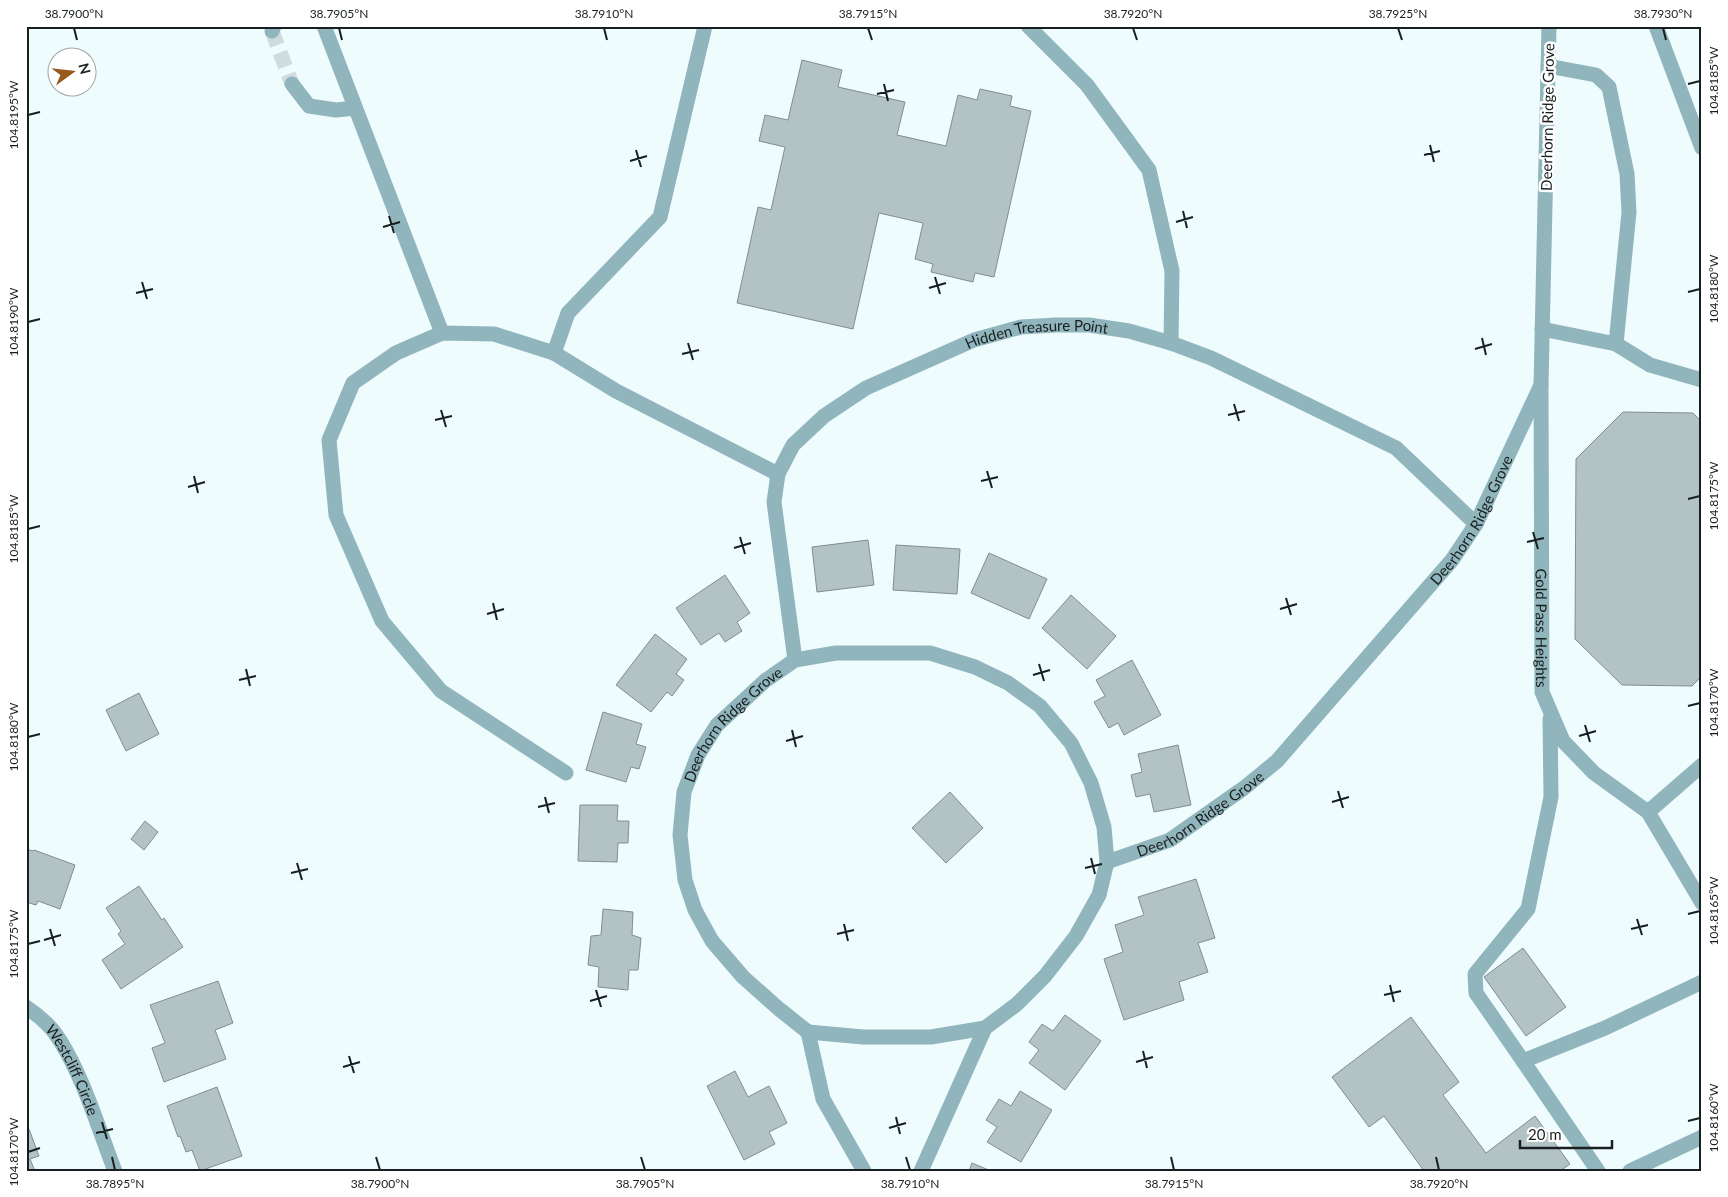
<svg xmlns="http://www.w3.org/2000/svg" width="1728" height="1197" viewBox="0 0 1728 1197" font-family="Lato,sans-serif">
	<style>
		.building { fill: #b3c2c5; stroke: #808e91 }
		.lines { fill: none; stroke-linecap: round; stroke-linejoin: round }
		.minor-tunnel { stroke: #cfdbdd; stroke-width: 15; stroke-dasharray: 15 8; stroke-linecap: butt }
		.minor { stroke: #91b5bc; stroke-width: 15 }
		.ticks { fill: none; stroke: #191f20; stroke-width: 2 }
		.labels { text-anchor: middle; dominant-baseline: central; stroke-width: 5; stroke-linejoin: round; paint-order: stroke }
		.street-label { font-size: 15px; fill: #191f20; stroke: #fff }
		.neatline { fill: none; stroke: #191f20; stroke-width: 2 }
		.ticks-label { font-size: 12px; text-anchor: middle; fill: #191f20 }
	</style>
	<rect width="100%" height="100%" fill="#effcfe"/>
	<g class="building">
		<polygon points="802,60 842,70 838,87 905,102 897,135 946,146 958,95 977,100 980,89 1012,96 1010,106 1031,111 994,277 975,273 973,282 931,272 933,264 915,259 923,223 879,213 853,329 737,303 758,207 771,210 785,147 759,141 765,115 788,120"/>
		<polygon points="1623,412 1693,413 1702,422 1702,676 1692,686 1622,685 1575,639 1576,459"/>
		<polygon points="868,540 874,585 817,592 812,547"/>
		<polygon points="896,545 960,549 957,594 893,590"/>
		<polygon points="989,553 1047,579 1029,619 971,593"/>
		<polygon points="725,575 750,613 737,622 742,631 725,642 719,633 701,645 676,608"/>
		<polygon points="1071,595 1116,636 1087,669 1042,628"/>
		<polygon points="655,634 687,659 676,674 684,680 672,696 667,692 651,712 616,685"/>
		<polygon points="1132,660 1161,715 1124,735 1118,723 1109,728 1094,702 1105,696 1096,680"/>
		<polygon points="139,693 159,734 126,751 106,710"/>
		<polygon points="603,712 642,724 636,744 646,747 639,769 631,767 626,782 586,770"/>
		<polygon points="1178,745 1191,805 1154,812 1150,794 1136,797 1131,775 1142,772 1138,754"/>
		<polygon points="950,792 983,828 946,863 912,828"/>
		<polygon points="580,805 618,805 617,821 629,821 628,843 618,843 617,862 578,861"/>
		<polygon points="145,821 158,832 144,850 131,839"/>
		<polygon points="26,849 33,851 34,850 75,865 60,909 38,901 36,905 26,902"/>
		<polygon points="1196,879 1215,938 1198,943 1208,972 1179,982 1184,1000 1124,1020 1104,959 1123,952 1115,925 1144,915 1138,897"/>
		<polygon points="139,886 162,920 164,918 183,947 121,989 102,960 125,944 118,934 121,931 106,908"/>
		<polygon points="603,909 633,912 632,935 641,938 638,970 629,970 628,990 598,987 599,967 588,965 591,936 601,935"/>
		<polygon points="1523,948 1566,1007 1526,1036 1484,977"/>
		<polygon points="218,981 233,1023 215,1030 226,1059 164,1082 152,1048 165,1043 150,1005"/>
		<polygon points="1065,1015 1101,1041 1065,1090 1029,1063 1039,1050 1029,1042 1042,1024 1053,1031"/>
		<polygon points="1411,1017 1459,1082 1443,1095 1486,1153 1535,1116 1570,1164 1560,1171 1424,1171 1384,1116 1369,1127 1332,1077"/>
		<polygon points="735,1071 748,1097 769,1086 787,1123 769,1132 775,1144 744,1160 707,1086"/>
		<polygon points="217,1087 242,1156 200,1171 192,1150 186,1152 180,1136 178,1137 167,1106"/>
		<polygon points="1020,1091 1052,1110 1021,1162 987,1142 997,1127 986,1120 999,1099 1011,1106"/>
		<polygon points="29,1129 39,1156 30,1159 35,1171 26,1171 26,1130"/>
		<polygon points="972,1163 991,1171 969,1171"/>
	</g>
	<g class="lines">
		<polyline class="minor-tunnel" points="272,31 292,84"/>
		<g class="minor">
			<polyline points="324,26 442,333"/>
			<polyline points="705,26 660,217 568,313 554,353 616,391 778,474"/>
			<polyline points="1028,26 1087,85 1149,170 1172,271 1171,343"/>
			<path id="s1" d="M 1549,26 L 1541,385 L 1542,692 L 1563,741 L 1594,773 L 1648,812 L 1702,903"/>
			<polyline points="1656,26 1702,148"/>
			<polyline points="272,31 274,26"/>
			<polyline points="292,84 309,106 336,110 355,108"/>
			<polyline points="1542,329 1616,344 1629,212 1627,174 1609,87 1596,75 1548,66"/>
			<polyline points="1616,344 1650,365 1702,380"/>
			<polyline points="554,353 494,334 442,333 396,353 353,383 329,440 336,515 382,621 441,691 566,773"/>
			<path id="s2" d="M 795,660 L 774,502 L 778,474 L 793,445 L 824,416 L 866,388 L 974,340 L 1021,327 L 1056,325 L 1089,325 L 1129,331 L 1171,343 L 1211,358 L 1396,448 L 1476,524"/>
			<polyline points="1550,719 1551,797 1528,909 1475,974 1476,993 1523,1061 1605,1028 1702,982"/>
			<polyline points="1648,812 1702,765"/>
			<path id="s3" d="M 26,1007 C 38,1015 51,1026 59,1039 C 84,1078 98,1128 115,1171"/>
			<polyline points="808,1032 863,1037 931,1037 985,1028"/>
			<polyline points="1523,1061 1598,1171"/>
			<path id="s4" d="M 864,1171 L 823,1099 L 808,1032 L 779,1009 L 743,977 L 712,941 L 695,910 L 685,880 L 680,835 L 684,792 L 698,755 L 717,725 L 766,680 L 795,660 L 836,653 L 930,653 L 975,667 L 1008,683 L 1040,706 L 1071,743 L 1091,783 L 1104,827 L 1107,862 L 1170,840 L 1244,788 L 1277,761 L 1452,560 L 1476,524 L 1541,385"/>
			<polyline points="921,1171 985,1028 1017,1004 1045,976 1076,936 1099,895 1107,862"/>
			<polyline points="1630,1171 1702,1137"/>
		</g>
	</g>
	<path class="ticks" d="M 74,28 L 77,40M 339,28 L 342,40M 604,28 L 607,40M 868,28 L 872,40M 1133,28 L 1137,40M 1398,28 L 1402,40M 1663,28 L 1666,40M 884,84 L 888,101M 1688,84 L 1700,81M 877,94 L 894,90M 28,115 L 40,112M 1430,145 L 1434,162M 636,150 L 641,167M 1424,155 L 1440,151M 630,161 L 647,156M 1183,211 L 1187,228M 389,216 L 394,233M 1176,222 L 1193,217M 383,227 L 400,222M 935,277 L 940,294M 142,282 L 147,299M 929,288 L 946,283M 1688,292 L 1700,289M 136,293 L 153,289M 28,322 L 40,319M 1482,338 L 1486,355M 688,343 L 693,360M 1475,349 L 1492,344M 682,354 L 699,350M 1234,404 L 1239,421M 441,410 L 446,427M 1228,415 L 1245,411M 435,420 L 452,416M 987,471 L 992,488M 194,476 L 198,493M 981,481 L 998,477M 188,487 L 205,482M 1688,499 L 1700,496M 28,529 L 40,526M 1533,532 L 1538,549M 740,537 L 745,554M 1527,542 L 1544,538M 734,548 L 751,543M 1286,598 L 1291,615M 493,603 L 497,620M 1280,609 L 1297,604M 487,614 L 504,609M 1039,664 L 1044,681M 246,669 L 250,686M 1033,675 L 1050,670M 239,680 L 256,676M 1688,706 L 1700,703M 1585,725 L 1590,742M 792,730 L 796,747M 1579,736 L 1596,731M 28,737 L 40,734M 786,741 L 803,736M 1338,791 L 1343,808M 545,797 L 549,813M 1332,802 L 1349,797M 538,807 L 555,803M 1091,858 L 1095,874M 297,863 L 302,880M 1085,868 L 1102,864M 291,873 L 308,869M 1688,914 L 1700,911M 1637,919 L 1642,935M 844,924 L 848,941M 50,929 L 55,946M 1631,929 L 1648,925M 837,934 L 854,930M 44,940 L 61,935M 28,944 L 40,941M 1390,985 L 1394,1002M 596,990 L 601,1007M 1384,995 L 1401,991M 590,1001 L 607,996M 1143,1051 L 1147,1068M 349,1056 L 354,1073M 1136,1062 L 1153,1057M 343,1067 L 360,1062M 896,1117 L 900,1134M 1688,1121 L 1700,1118M 102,1122 L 107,1139M 889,1128 L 906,1123M 96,1133 L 113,1129M 28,1152 L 40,1148M 112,1157 L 115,1170M 376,1157 L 380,1170M 641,1157 L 645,1170M 906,1157 L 910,1170M 1171,1157 L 1174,1170M 1436,1157 L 1439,1170"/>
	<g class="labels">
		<g class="street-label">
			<text transform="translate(1547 117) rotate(-89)">Deerhorn Ridge Grove</text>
			<text stroke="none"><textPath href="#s2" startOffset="495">Hidden Treasure Point</textPath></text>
			<text stroke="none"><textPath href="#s4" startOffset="1560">Deerhorn Ridge Grove</textPath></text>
			<text stroke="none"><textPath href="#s1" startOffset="602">Gold Pass Heights</textPath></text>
			<text stroke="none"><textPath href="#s4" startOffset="525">Deerhorn Ridge Grove</textPath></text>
			<text stroke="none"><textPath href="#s4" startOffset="1155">Deerhorn Ridge Grove</textPath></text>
			<text stroke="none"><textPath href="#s3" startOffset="80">Westcliff Circle</textPath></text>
		</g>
	</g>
	<rect width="1728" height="1197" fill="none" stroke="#ffffff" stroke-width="55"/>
	<g transform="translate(72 72) rotate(75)"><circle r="24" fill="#ffffff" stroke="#a3a5a6"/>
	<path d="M0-4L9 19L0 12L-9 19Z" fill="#975b1c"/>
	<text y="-8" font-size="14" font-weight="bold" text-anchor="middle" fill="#191f20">N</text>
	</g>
	<path d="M1520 1140v8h92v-8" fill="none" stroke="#191f20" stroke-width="2.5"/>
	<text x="1528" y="1140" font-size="15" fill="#191f20" stroke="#ffffff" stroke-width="4" paint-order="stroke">20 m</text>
	<rect x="28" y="28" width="1672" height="1142" class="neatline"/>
	<g class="ticks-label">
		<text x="74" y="18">38.7900°N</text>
		<text x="339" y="18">38.7905°N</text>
		<text x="604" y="18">38.7910°N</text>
		<text x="868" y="18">38.7915°N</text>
		<text x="1133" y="18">38.7920°N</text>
		<text x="1398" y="18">38.7925°N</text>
		<text x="1663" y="18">38.7930°N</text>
		<text transform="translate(1714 81) rotate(-90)" y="4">104.8185°W</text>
		<text transform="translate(14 115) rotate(-90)" y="4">104.8195°W</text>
		<text transform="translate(1714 289) rotate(-90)" y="4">104.8180°W</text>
		<text transform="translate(14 322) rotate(-90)" y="4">104.8190°W</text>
		<text transform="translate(1714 496) rotate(-90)" y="4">104.8175°W</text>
		<text transform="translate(14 529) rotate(-90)" y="4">104.8185°W</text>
		<text transform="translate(1714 703) rotate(-90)" y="4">104.8170°W</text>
		<text transform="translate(14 737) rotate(-90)" y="4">104.8180°W</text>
		<text transform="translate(1714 911) rotate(-90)" y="4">104.8165°W</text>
		<text transform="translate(14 944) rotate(-90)" y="4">104.8175°W</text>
		<text transform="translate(1714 1118) rotate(-90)" y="4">104.8160°W</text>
		<text transform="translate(14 1152) rotate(-90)" y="4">104.8170°W</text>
		<text x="115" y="1188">38.7895°N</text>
		<text x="380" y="1188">38.7900°N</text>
		<text x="645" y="1188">38.7905°N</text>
		<text x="910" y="1188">38.7910°N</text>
		<text x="1174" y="1188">38.7915°N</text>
		<text x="1439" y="1188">38.7920°N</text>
	</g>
</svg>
